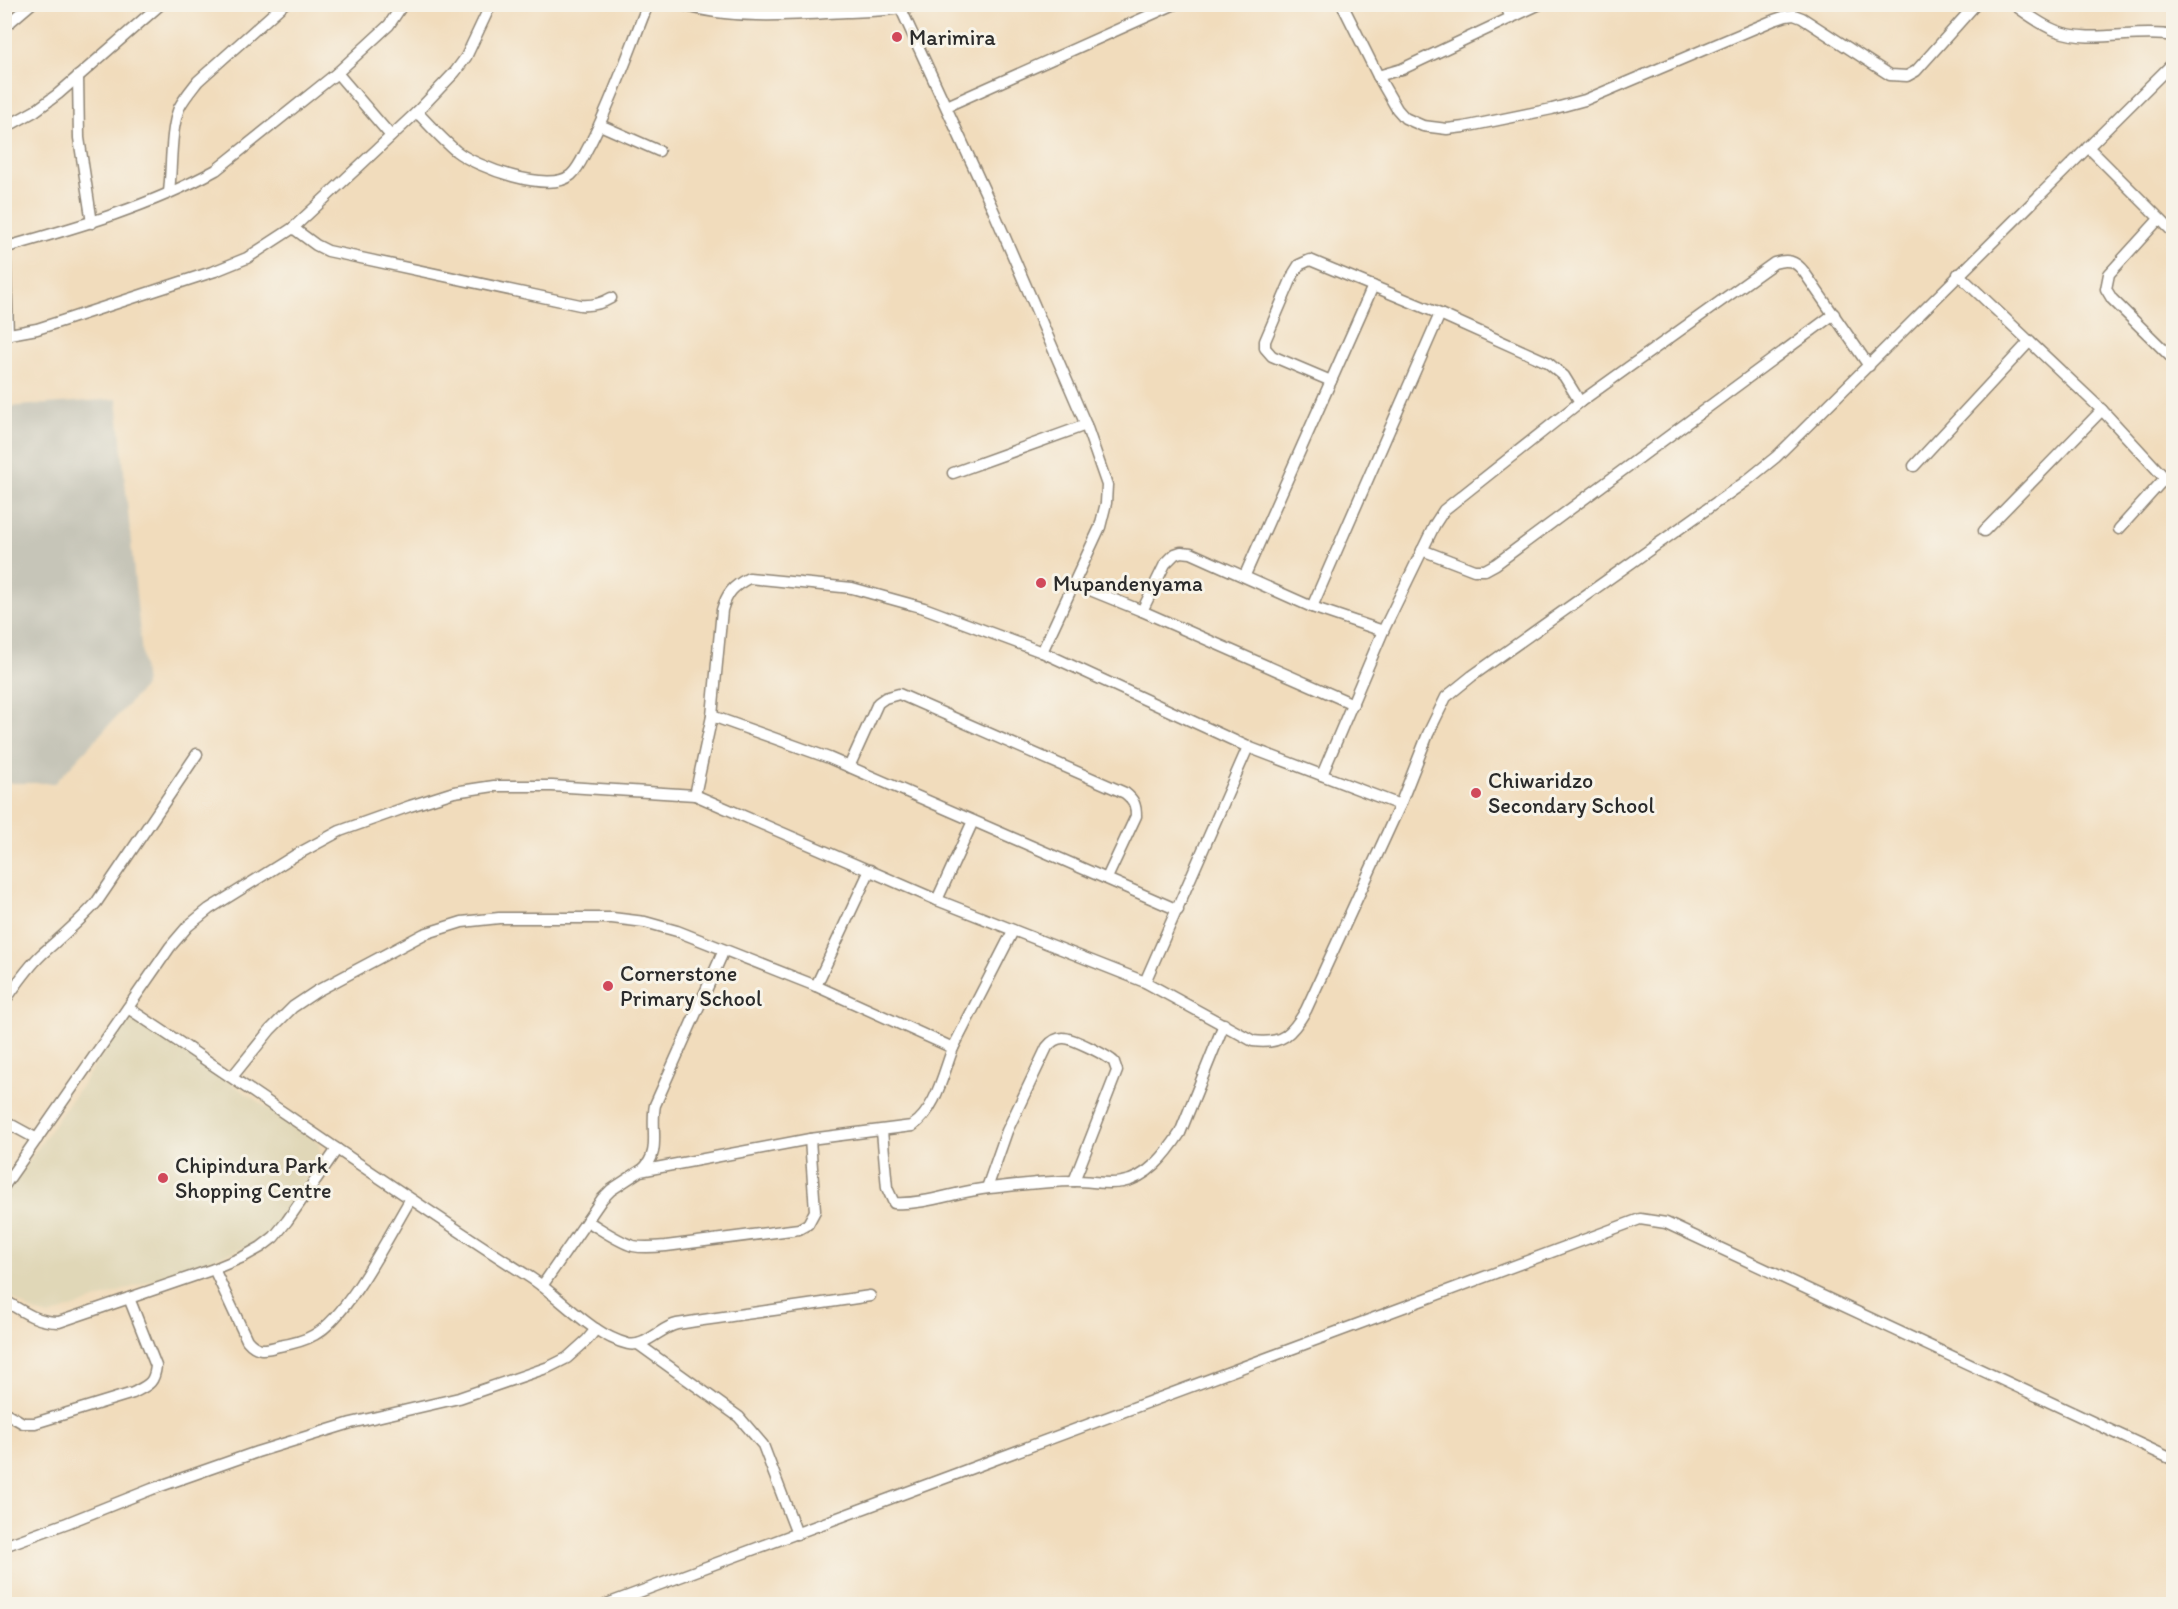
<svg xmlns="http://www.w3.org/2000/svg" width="2178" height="1609" viewBox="0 0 2178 1609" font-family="Itim,sans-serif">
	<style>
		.built { fill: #e0d7b7 }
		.industrial { fill: #c6c5b8 }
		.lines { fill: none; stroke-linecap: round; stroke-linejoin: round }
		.minor-casing { stroke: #8e8474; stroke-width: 13 }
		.minor { stroke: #fff; stroke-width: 10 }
		.poi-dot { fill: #d1495b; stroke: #f7f3e8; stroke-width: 2 }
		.labels { text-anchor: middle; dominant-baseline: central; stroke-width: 6; stroke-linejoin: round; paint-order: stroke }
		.poi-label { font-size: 22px; fill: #2b2b2b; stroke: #f7f3e8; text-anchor: start }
	</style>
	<rect width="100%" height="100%" fill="#f7f3e8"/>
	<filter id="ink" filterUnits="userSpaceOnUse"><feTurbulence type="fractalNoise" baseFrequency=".0167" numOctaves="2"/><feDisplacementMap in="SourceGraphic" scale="12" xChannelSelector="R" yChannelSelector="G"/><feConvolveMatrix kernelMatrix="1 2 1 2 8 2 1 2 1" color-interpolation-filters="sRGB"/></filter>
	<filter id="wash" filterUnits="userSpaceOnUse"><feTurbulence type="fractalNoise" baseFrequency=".008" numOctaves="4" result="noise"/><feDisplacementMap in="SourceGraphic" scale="24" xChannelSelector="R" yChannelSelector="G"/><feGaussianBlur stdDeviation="1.35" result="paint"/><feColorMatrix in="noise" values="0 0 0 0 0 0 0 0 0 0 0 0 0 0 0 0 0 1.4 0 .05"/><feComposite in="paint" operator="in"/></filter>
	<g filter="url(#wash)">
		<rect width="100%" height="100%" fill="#f1dcbc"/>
		<polygon class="built" points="130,1015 319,1143 321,1161 268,1235 247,1247 49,1316 34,1312 5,1294 5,1195"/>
		<polygon class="industrial" points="117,399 145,686 55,783 5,783 5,407"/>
	</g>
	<g filter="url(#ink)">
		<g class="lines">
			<defs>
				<g id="minor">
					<path d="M 680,4 C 730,20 794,15 846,12 C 871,11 895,11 919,4"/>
					<polyline points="1342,4 1378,76 1402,69 1540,4"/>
					<polyline points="1505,4 1511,18"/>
					<path d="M 2013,4 C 2027,14 2041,25 2057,31 C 2091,44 2137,29 2174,36"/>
					<polyline points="901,9 991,205 1086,425 1107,485 1106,503 1100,527 1042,652"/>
					<polyline points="4,27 31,4"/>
					<polyline points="337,73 391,136"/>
					<polyline points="78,76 79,138 92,223"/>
					<polyline points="1378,76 1397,109 1405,118 1423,126 1447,129 1464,127 1552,109 1585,100 1774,20 1786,16 1794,15 1802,18 1890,75 1907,76 1916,71 1976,4"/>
					<polyline points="947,106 1175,4"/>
					<path d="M 417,112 C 429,125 442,139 456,151 C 476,167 549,194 571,175 C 580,167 584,154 590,144 C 613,99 629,51 648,4"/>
					<polyline points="600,125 659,151"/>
					<polyline points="4,128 35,111 58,94 161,4"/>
					<polyline points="2088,147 2174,233"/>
					<path d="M 169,192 C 172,167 170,132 179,108 C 184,98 191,90 198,81 L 284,4"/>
					<polyline points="4,209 8,335"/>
					<polyline points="2159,219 2109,274 2106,289 2112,299 2174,360"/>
					<path d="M 293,228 L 316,245 L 328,251 L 580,305 C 592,306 601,304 611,298"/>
					<path d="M 7,247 C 78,227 151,206 216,170 L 337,73 L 389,25 L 403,4"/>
					<polyline points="1958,274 2102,410 2174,488"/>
					<polyline points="4,335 37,329 62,321 215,271 247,258 293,228 417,112 455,72 466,57 491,4"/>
					<polyline points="1331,381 1272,356 1265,348 1265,341 1294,273 1299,265 1310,260 1440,314 1547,362 1564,376 1580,402"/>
					<polyline points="1914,466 2029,342"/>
					<polyline points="953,473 1086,425"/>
					<polyline points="2119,529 2165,478"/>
					<polyline points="1984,531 2102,410"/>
					<polyline points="1422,550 1474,570 1485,570 1496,564 1834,314"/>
					<polyline points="1245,575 1373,286"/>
					<polyline points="1073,583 1142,611 1353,704"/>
					<polyline points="1312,607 1440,314"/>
					<polyline points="1142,611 1165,564 1175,554 1181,552 1191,553 1312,607 1383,631"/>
					<polyline points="712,716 829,758 1178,910"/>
					<path d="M 849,767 L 878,703 L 885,698 L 899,694 L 1125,793 C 1134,800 1136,805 1136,816 L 1107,878"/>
					<path d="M 1322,775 L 1383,631 L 1435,524 L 1444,510 L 1580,402 L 1774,263 C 1787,259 1795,260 1804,272 L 1869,366"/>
					<path d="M 695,795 L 937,900 L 1145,982 L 1253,1041 C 1282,1045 1292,1034 1306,1010 L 1400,805"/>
					<polyline points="937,900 973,821"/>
					<polyline points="1145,982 1248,747"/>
					<polyline points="816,986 870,870"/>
					<path d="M 4,1002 C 16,985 27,968 42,954 C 61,937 79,922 96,903 L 197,754"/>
					<path d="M 128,1008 C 263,1097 395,1191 531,1278 C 563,1299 590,1334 628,1344 C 645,1348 661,1327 677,1324 C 741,1314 806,1306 870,1296"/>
					<polyline points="232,1077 270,1030 293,1007 317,991 424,934 462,922 499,918 612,918 645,922 677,931 816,986 953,1048 1013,931"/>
					<polyline points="4,1121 37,1139"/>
					<path d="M 882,1131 L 887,1188 L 894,1203 C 926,1205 957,1191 989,1188 C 1017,1185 1047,1181 1076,1181 C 1091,1181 1108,1185 1122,1182 C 1148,1178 1167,1153 1180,1133 L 1224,1024"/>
					<path d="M 642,1170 C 662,1153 650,1129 655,1105 L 724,950"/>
					<path d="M 4,1186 L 170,947 L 188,926 L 209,909 L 294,856 L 340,831 L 410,806 L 454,792 L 494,786 L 552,786 L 695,795 L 712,716 L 722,610 C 727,593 733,586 749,578 L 852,588 L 924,608 L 1042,652 L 1248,747 L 1400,805 L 1428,734 L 1446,697 L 1472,676 L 1745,482 L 1776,457 L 2174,62"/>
					<path d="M 987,1188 L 1007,1131 L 1047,1047 C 1051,1042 1056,1038 1063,1038 C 1071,1037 1108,1056 1114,1062 C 1114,1063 1117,1070 1117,1071 L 1074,1181"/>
					<path d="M 587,1221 C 601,1229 617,1241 633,1246 C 643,1248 656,1247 666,1246 L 799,1229 L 808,1224 L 815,1211 L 810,1139"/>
					<path d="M 214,1269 L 247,1340 C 257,1352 265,1350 279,1346 C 291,1344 304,1341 314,1335 C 348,1317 389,1235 410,1200"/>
					<path d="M 542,1286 L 602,1199 L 611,1190 L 640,1171 L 810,1139 L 912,1126 C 936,1110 943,1074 953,1048"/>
					<path d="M 4,1300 C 23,1312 37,1322 59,1322 L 214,1269 L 243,1257 L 261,1247 L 274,1237 L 287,1221 L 337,1149"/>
					<polyline points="638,1344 739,1417 763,1445 797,1534"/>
					<path d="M 4,1412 L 23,1423 L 35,1423 L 133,1393 C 148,1385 154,1384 156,1366 L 129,1298"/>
					<polyline points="4,1546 67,1523 152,1489 257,1452 351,1423 459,1398 549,1367 567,1358 587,1340 596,1329"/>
					<polyline points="607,1604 1640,1219 1666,1223 2174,1460"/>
				</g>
			</defs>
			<use href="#minor" class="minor-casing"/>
			<use href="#minor" class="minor"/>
		</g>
	</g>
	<g class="poi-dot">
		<circle cx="897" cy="37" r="6"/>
		<circle cx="1041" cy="583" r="6"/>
		<circle cx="1476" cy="793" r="6"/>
		<circle cx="608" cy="986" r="6"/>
		<circle cx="163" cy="1178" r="6"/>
	</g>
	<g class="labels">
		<g class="poi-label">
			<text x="909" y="37">Marimira</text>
			<text x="1053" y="583">Mupandenyama</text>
			<text x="1488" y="780">Chiwaridzo<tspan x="1488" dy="25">Secondary School</tspan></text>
			<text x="620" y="973">Cornerstone<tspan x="620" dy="25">Primary School</tspan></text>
			<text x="175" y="1165">Chipindura Park<tspan x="175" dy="25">Shopping Centre</tspan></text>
		</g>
	</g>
	<rect width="2178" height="1609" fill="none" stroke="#f7f3e8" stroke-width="24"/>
</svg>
